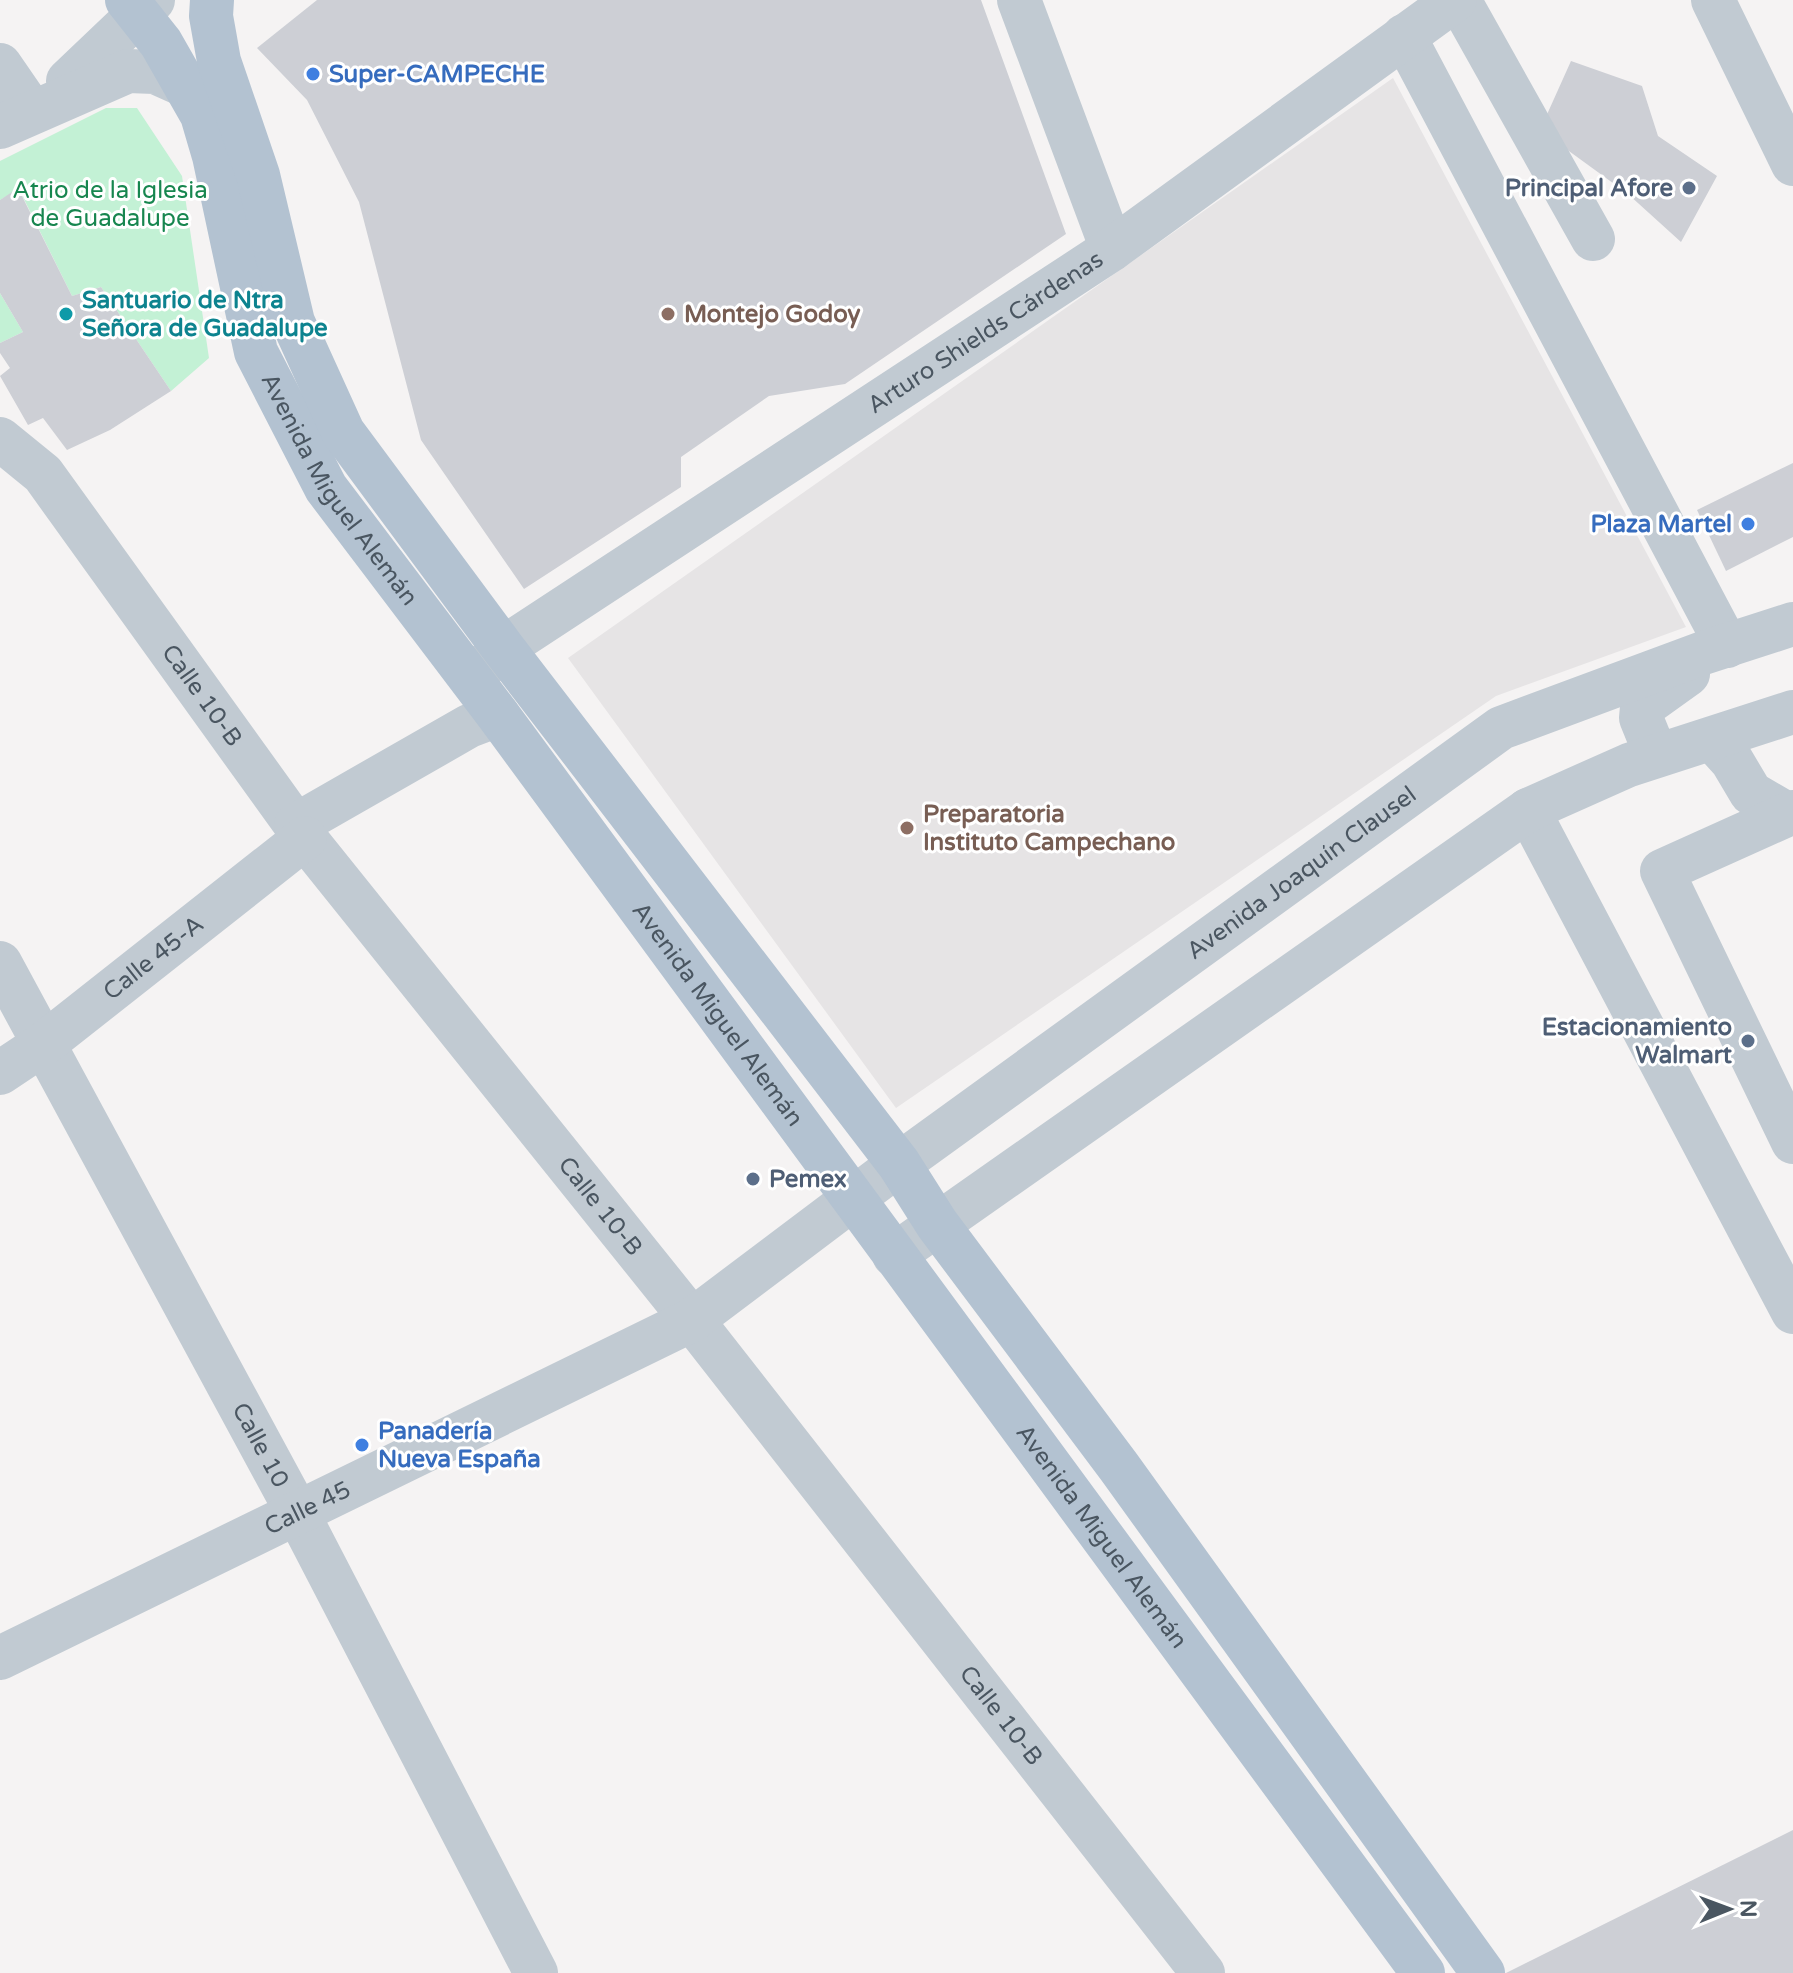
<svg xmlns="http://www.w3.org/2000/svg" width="1793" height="1973" viewBox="0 0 1793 1973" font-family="'Varela Round',sans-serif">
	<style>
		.education { fill: #e6e4e5 }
		.green { fill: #c3f1d5 }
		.building { fill: #cdcfd5 }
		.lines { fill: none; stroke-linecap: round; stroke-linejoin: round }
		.minor { stroke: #c1cad2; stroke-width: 44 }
		.major { stroke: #b3c2d1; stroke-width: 44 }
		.shop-dot { fill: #3f7fe0; stroke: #fff; stroke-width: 3 }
		.service-dot { fill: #5c6f8a; stroke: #fff; stroke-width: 3 }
		.culture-dot { fill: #0f9aa8; stroke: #fff; stroke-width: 3 }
		.education-dot { fill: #8d6e63; stroke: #fff; stroke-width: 3 }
		.labels { text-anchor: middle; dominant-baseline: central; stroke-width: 6; stroke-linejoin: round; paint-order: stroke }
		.shop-label { font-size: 24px; font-weight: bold; fill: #366cbe; stroke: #fff; text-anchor: start }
		.service-label { font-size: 24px; font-weight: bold; fill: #4e5e75; stroke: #fff; text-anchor: end }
		.park-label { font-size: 24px; fill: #17864f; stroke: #fff }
		.culture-label { font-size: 24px; font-weight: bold; fill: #0d838f; stroke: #fff; text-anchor: start }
		.education-label { font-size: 24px; font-weight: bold; fill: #785e54; stroke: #fff; text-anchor: start }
		.street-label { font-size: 24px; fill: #4a5661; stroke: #fff }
	</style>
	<rect width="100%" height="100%" fill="#f5f3f3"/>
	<polygon class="education" points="1393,78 1686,627 1496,696 896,1108 568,658"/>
	<g class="green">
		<polygon points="106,108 137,108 182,176 209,358 171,391 101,287 72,296 19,189 0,200 0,161"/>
		<polygon points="0,293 23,332 0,343"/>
	</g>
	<g class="building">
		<polygon points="317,0 981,0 1066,234 845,384 769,396 681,457 681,487 524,589 421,440 359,202 307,100 257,48"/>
		<polygon points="1571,61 1642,86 1658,136 1717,176 1681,242 1628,194 1540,130"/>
		<polygon points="18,188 72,296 101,287 171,391 110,430 67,450 43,418 28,425 0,376 10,368 0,353 0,343 23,332 0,293 0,200"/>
		<polygon points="1793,463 1793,537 1726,571 1697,510"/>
		<polygon points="1793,1830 1793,1973 1506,1973"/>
	</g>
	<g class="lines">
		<g class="minor">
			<polyline points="1019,0 1112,249"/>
			<polyline points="1459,0 1593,239"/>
			<polyline points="1713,0 1793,164"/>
			<polyline points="1404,36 1727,646"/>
			<polyline points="0,65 31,110"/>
			<polyline points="68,81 153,0"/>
			<polyline points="0,127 128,71 155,72 184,85"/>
			<path id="s1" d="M 0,439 L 43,474 L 305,838 L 692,1320 L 1203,1973"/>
			<path id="s2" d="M 476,674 L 503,648 L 1112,249 L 1455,0"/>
			<polyline points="1712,739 1732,761 1751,793 1787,814"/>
			<polyline points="1656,755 1641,718 1642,707 1688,674"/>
			<polyline points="1528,810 1793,1312"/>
			<polyline points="1793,812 1662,871 1793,1142"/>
			<polyline points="296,825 469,726 498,715"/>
			<path id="s3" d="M 0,963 L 297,1512 L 536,1973"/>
			<path id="s4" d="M 0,1073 L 45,1043 L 305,838"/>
			<polyline points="894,1255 1528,810 1629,765 1793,712"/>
			<path id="s5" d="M 0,1658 L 692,1320 L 899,1164 L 1501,728 L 1703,653 L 1793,624"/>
		</g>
		<g class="major">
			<path id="s6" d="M 127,0 L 161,43 L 202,115 L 214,156 L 256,352 L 326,488 L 498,715 L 1423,1973"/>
			<polyline points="212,0 211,16 219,61 258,175 293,322 343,432 503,648 899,1164 937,1224 1119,1467 1483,1973"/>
		</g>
	</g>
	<g class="shop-dot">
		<circle cx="313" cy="74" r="8"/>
		<circle cx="1748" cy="524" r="8"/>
		<circle cx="362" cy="1445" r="8"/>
	</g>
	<g class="service-dot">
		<circle cx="1689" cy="188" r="8"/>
		<circle cx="1748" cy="1041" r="8"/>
		<circle cx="753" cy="1179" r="8"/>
	</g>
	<circle class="culture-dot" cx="66" cy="314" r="8"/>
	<g class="education-dot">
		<circle cx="668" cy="314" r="8"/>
		<circle cx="907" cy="828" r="8"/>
	</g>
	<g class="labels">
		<g class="shop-label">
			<text x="329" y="74">Super-CAMPECHE</text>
			<text x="1732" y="524" text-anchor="end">Plaza Martel</text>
			<text x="378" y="1431">Panadería<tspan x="378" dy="28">Nueva España</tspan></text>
		</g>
		<g class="service-label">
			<text x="1673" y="188">Principal Afore</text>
			<text x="1732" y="1027">Estacionamiento<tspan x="1732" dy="28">Walmart</tspan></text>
			<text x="769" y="1179" text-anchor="start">Pemex</text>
		</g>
		<g class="park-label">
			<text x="110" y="190">Atrio de la Iglesia<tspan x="110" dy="28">de Guadalupe</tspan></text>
		</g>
		<g class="culture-label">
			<text x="82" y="300">Santuario de Ntra<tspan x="82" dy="28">Señora de Guadalupe</tspan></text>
		</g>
		<g class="education-label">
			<text x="684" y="314">Montejo Godoy</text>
			<text x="923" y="814">Preparatoria<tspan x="923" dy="28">Instituto Campechano</tspan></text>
		</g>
		<g class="street-label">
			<text stroke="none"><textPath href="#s2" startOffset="614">Arturo Shields Cárdenas</textPath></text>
			<text stroke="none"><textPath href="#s6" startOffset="542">Avenida Miguel Alemán</textPath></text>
			<text stroke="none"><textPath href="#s1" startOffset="328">Calle 10-B</textPath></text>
			<text stroke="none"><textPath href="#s5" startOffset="1526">Avenida Joaquín Clausel</textPath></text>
			<text stroke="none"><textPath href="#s4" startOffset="192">Calle 45-A</textPath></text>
			<text stroke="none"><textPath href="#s6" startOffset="1190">Avenida Miguel Alemán</textPath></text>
			<text stroke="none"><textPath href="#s1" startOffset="976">Calle 10-B</textPath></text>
			<text stroke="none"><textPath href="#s3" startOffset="548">Calle 10</textPath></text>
			<text stroke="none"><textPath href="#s5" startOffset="342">Calle 45</textPath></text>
			<text stroke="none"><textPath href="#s6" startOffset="1838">Avenida Miguel Alemán</textPath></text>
			<text stroke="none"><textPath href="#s1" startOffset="1624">Calle 10-B</textPath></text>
		</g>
	</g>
	<g transform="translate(1729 1909) rotate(89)" stroke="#ffffff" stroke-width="6" paint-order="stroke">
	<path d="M0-6L14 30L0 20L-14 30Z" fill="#4a5661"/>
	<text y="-12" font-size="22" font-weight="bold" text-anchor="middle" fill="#4a5661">N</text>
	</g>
</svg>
